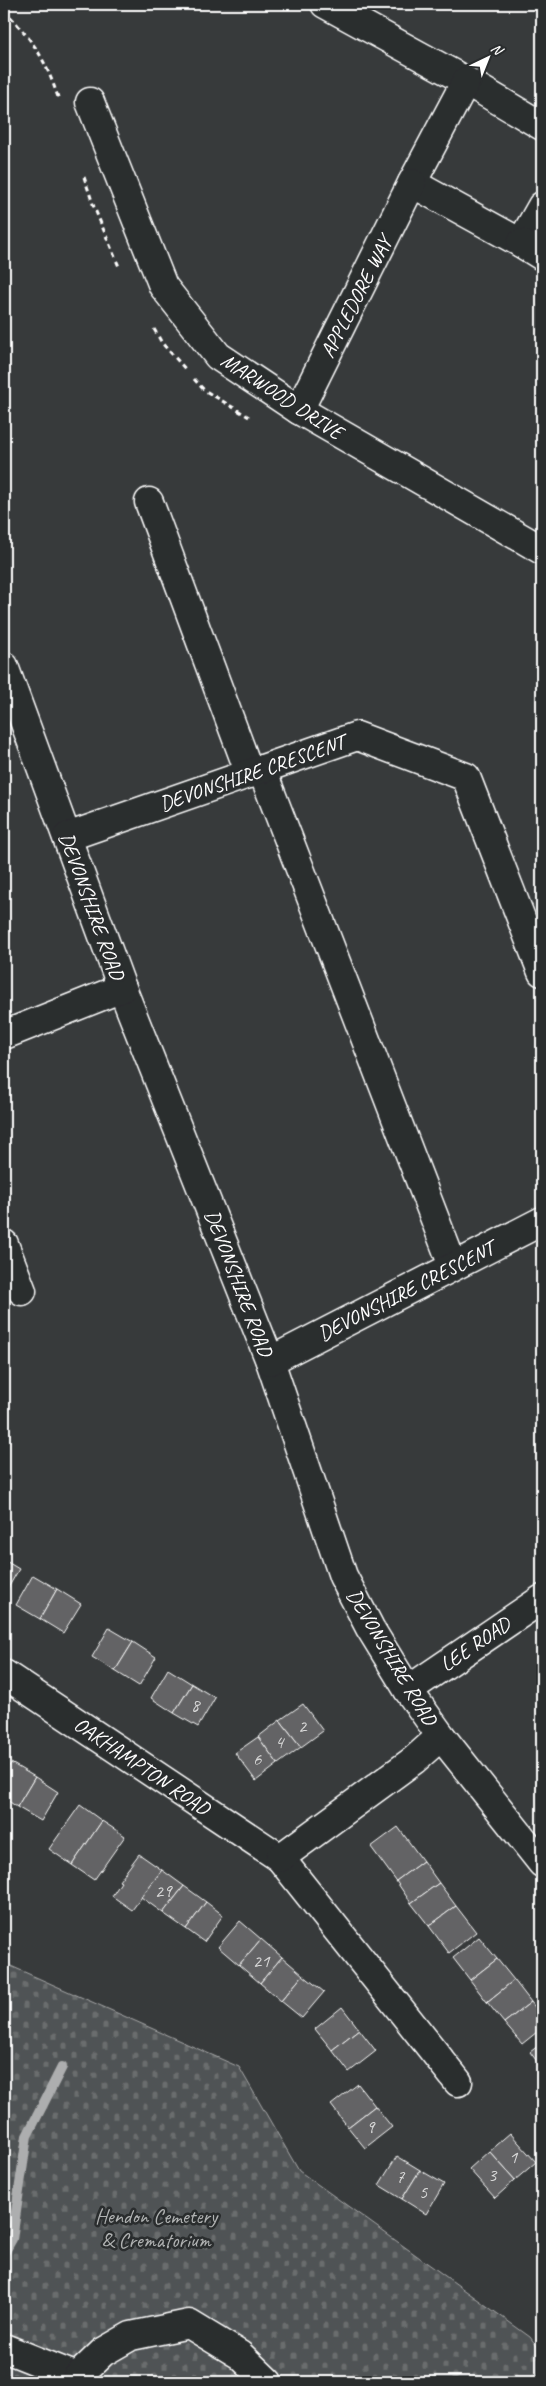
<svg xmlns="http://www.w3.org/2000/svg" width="546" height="2386" viewBox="0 0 546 2386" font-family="Caveat,sans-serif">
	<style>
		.cemetery { fill: url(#cemetery-stones); stroke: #a8a9aa }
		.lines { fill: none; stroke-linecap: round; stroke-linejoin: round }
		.stream { stroke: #adaeaf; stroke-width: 10 }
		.building { fill: #636465; stroke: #fff }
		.minor-casing { stroke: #fff; stroke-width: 31 }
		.path { stroke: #fff; stroke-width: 3; stroke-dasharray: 5 4; stroke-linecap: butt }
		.minor { stroke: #2a2d2e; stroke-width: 28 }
		.labels { text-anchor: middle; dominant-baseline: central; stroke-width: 5; stroke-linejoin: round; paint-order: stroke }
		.number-label { font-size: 19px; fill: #d8d8d8 }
		.street-label { font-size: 21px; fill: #fff; stroke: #2a2d2e }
		.park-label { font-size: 21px; fill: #b0b2b2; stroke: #2a2d2e }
	</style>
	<defs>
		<pattern id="cemetery-stones" width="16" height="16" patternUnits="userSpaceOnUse" patternTransform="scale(1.25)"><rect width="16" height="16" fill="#505354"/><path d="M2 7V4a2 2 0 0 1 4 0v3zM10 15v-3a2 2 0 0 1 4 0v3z" fill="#6a6d6e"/></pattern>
	</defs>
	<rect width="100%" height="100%" fill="#373a3b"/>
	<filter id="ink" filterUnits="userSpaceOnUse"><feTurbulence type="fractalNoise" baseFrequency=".02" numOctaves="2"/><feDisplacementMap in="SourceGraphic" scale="10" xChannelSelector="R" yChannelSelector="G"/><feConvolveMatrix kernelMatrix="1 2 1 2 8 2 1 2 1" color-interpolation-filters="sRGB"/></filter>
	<g filter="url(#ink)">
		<polygon class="cemetery" points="4,1963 239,2067 299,2171 530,2337 542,2353 542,2382 4,2382"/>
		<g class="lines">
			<polyline class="stream" points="4,2253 12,2239 27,2136 62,2067"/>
		</g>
		<g class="building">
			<polygon points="4,1560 19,1569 4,1595"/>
			<polygon points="33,1575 57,1589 40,1619 16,1605"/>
			<polygon points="57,1589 81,1604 63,1633 40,1619"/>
			<polygon points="109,1628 133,1642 115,1671 92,1657"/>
			<polygon points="133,1642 156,1657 139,1686 115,1671"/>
			<polygon points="168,1669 192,1684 174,1713 151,1698"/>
			<polygon points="192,1684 215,1698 198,1727 174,1713"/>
			<polygon points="303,1704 323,1731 301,1747 280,1720"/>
			<polygon points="280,1720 301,1747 278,1764 258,1737"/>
			<polygon points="258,1737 278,1764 256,1781 235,1753"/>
			<polygon points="11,1763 35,1777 17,1807 4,1798 4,1775"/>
			<polygon points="35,1777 58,1792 41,1821 17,1807"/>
			<polygon points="80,1805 102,1821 72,1865 49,1849"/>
			<polygon points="102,1821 125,1836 94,1880 72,1865"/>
			<polygon points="398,1827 423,1861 396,1881 371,1847"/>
			<polygon points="139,1854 162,1870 132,1910 112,1896 121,1882 119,1881"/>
			<polygon points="423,1861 439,1883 411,1903 396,1881"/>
			<polygon points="162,1870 184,1886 163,1913 141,1897"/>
			<polygon points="439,1883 456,1906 429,1926 411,1903"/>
			<polygon points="184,1886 206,1902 186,1929 163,1913"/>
			<polygon points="206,1902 223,1915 204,1942 186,1929"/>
			<polygon points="456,1906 476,1932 449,1953 429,1926"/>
			<polygon points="240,1921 261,1939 239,1965 218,1947"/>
			<polygon points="479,1937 497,1959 470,1980 453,1958"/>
			<polygon points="261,1939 282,1957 260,1983 239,1965"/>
			<polygon points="282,1957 303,1975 281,2001 260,1983"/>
			<polygon points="497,1959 514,1980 487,2002 470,1980"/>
			<polygon points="303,1975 324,1992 302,2018 281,2001"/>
			<polygon points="514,1980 531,2002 504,2023 487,2002"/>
			<polygon points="531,2002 542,2016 542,2028 522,2044 504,2023"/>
			<polygon points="342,2007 359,2029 332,2050 315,2029"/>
			<polygon points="359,2029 376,2051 349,2072 332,2050"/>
			<polygon points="542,2043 542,2068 530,2052"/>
			<polygon points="358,2084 375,2106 348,2127 331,2105"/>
			<polygon points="375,2106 392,2127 365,2148 348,2127"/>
			<polygon points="510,2133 536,2162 515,2180 489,2151"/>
			<polygon points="489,2151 515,2180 495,2198 469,2169"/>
			<polygon points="397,2156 420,2170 402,2199 379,2185"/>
			<polygon points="420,2170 444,2184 426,2214 402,2199"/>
		</g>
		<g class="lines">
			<defs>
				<g id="minor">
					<polyline points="325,4 466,81 542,126"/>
					<polyline points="466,81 412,183 521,243 542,206"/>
					<polyline points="90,102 163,286 218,356 299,410 542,550"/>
					<polyline points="521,243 542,256"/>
					<polyline points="299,410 412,183"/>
					<polyline points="149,502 250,774"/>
					<polyline points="4,666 122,988 270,1361 343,1576 370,1628 408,1690 441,1736 542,1863"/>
					<polyline points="262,770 453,1266"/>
					<polyline points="67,837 357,736 466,777 542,972"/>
					<polyline points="4,1035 122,988"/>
					<polyline points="4,1244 22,1291"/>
					<polyline points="270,1361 542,1221"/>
					<polyline points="4,1674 280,1858 458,2082"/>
					<polyline points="408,1690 542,1599"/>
					<polyline points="280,1858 414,1760 441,1736"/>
					<polyline points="4,2348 77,2377"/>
					<polyline points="76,2382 77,2377 103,2352 131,2336 189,2324 240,2355 268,2382"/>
				</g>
			</defs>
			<use href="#minor" class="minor-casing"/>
			<g class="path">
				<path d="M 4,10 C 35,43 44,56 59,100"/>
				<polyline points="84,177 94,207 120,269"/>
				<polyline points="154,329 162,343 187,371"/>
				<polyline points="194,379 204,390 249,417"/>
			</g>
			<use href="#minor" class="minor"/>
		</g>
	</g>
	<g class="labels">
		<g class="number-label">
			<text x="195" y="1705">8</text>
			<text x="302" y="1726">2</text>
			<text x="279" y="1742">4</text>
			<text x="257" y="1759">6</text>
			<text x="163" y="1891">29</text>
			<text x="261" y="1961">21</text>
			<text x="370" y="2127">9</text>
			<text x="513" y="2157">1</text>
			<text x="492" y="2175">3</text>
			<text x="400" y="2177">7</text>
			<text x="423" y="2192">5</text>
		</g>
		<g class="street-label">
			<text transform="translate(356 297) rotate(-63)">APPLEDORE WAY</text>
			<text transform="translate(282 396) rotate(33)">MARWOOD DRIVE</text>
			<text transform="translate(252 773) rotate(-19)">DEVONSHIRE CRESCENT</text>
			<text transform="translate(92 906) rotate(70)">DEVONSHIRE ROAD</text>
			<text transform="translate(239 1283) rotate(69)">DEVONSHIRE ROAD</text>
			<text transform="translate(406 1291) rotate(-27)">DEVONSHIRE CRESCENT</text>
			<text transform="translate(475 1644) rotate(-34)">LEE ROAD</text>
			<text transform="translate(392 1657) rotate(59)">DEVONSHIRE ROAD</text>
			<text transform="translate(142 1766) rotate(34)">OAKHAMPTON ROAD</text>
		</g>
		<g class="park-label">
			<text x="156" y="2216">Hendon Cemetery<tspan x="156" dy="24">&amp; Crematorium</tspan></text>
		</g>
	</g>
	<rect width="546" height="2386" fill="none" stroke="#2a2d2e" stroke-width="20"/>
	<rect x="10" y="10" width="526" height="2366" fill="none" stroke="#fff" stroke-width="2" filter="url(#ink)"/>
	<g transform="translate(488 58) rotate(43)" stroke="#2a2d2e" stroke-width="4" paint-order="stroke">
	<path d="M0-4L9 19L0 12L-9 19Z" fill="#ffffff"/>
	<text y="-8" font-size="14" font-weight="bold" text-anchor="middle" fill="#ffffff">N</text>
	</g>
</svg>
